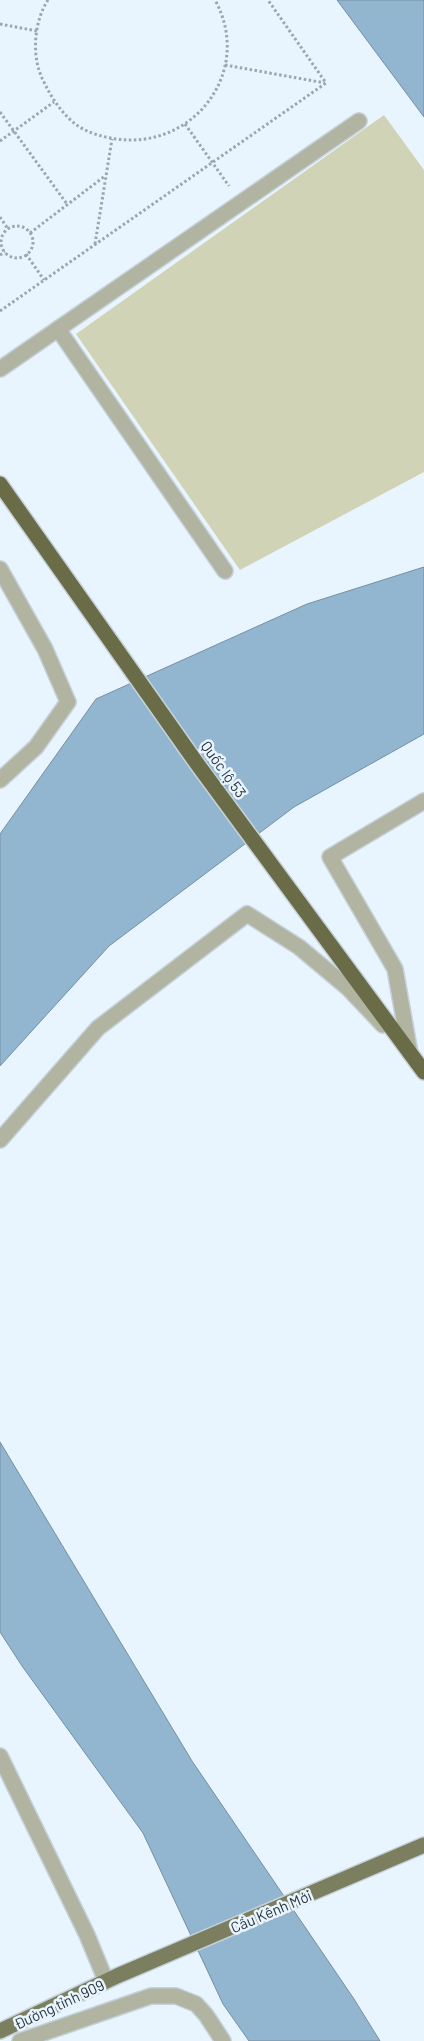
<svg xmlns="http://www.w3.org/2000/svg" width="424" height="2041" viewBox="0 0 424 2041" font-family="Barlow,sans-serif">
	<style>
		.green { fill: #d0d3b6 }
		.water { fill: #93b6d0; stroke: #738fa4 }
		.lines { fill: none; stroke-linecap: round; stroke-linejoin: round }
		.minor-casing { stroke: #c6d2db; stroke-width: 18 }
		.major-casing { stroke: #c6d2db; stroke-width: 18 }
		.highway-casing { stroke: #c6d2db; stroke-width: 18 }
		.path { stroke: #9ba7b0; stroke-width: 3; stroke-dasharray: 2.5 2.5; stroke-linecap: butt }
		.minor { stroke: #b2b4a2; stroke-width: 15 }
		.major { stroke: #7c7f5f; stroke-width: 15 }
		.highway { stroke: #696c47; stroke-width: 15 }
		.labels { text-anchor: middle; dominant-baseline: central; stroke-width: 5; stroke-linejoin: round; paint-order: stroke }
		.street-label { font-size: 15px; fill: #29343d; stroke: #e9f5fe }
	</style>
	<rect width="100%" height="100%" fill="#e9f5fe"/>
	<polygon class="green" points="384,115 424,170 424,472 240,570 76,334"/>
	<g class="water">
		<polygon points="337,0 424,0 424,117"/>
		<polygon points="424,567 424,734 294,807 109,946 0,1066 0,834 96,699 307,604"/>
		<polygon points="0,1442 192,1761 354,1999 380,2041 249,2041 223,2004 143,1833 22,1666 0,1632"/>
	</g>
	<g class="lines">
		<defs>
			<g id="minor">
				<polyline points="58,329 225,571"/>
				<polyline points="0,369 359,121"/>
				<polyline points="0,569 45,649 68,702 36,747 0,780"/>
				<polyline points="410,1053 395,969 330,857 424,801"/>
				<polyline points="0,1140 98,1028 247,914 299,947 348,988 383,1025"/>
				<polyline points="0,1756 87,1935 106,1981"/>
				<polyline points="20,2041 151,1996 176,1996 196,2004 206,2015 223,2041"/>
			</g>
			<polyline id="major" points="0,2031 117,1976 424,1845"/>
			<polyline id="highway" points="0,484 198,765 424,1072"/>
		</defs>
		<use href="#minor" class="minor-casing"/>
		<use href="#major" class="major-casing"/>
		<use href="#highway" class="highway-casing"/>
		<g class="path">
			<path d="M 48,0 C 34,21 31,57 43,80 C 51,97 60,111 74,123 C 85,132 102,137 116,139 C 194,150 254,71 215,0"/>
			<polyline points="0,24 37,31"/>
			<polyline points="225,65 325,83"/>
			<polyline points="0,112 67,204"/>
			<polyline points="185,124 229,186"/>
			<polyline points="0,141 54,102"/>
			<polyline points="0,217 8,229"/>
			<circle cx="17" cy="242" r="16"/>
			<polyline points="30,233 105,176"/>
			<polyline points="95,244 112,139"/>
			<polyline points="26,254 44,280"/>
			<polyline points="0,255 5,252"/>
			<polyline points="0,311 326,83 268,0"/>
		</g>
		<use href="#minor" class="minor"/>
		<use href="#major" class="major"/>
		<use href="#highway" class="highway"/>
	</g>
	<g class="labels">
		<g class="street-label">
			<text transform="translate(224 769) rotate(54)">Quốc lộ 53</text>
			<text transform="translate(271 1911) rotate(-23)">Cầu Kênh Mới</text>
			<text transform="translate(59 2004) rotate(-25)">Đường tỉnh 909</text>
		</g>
	</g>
</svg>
